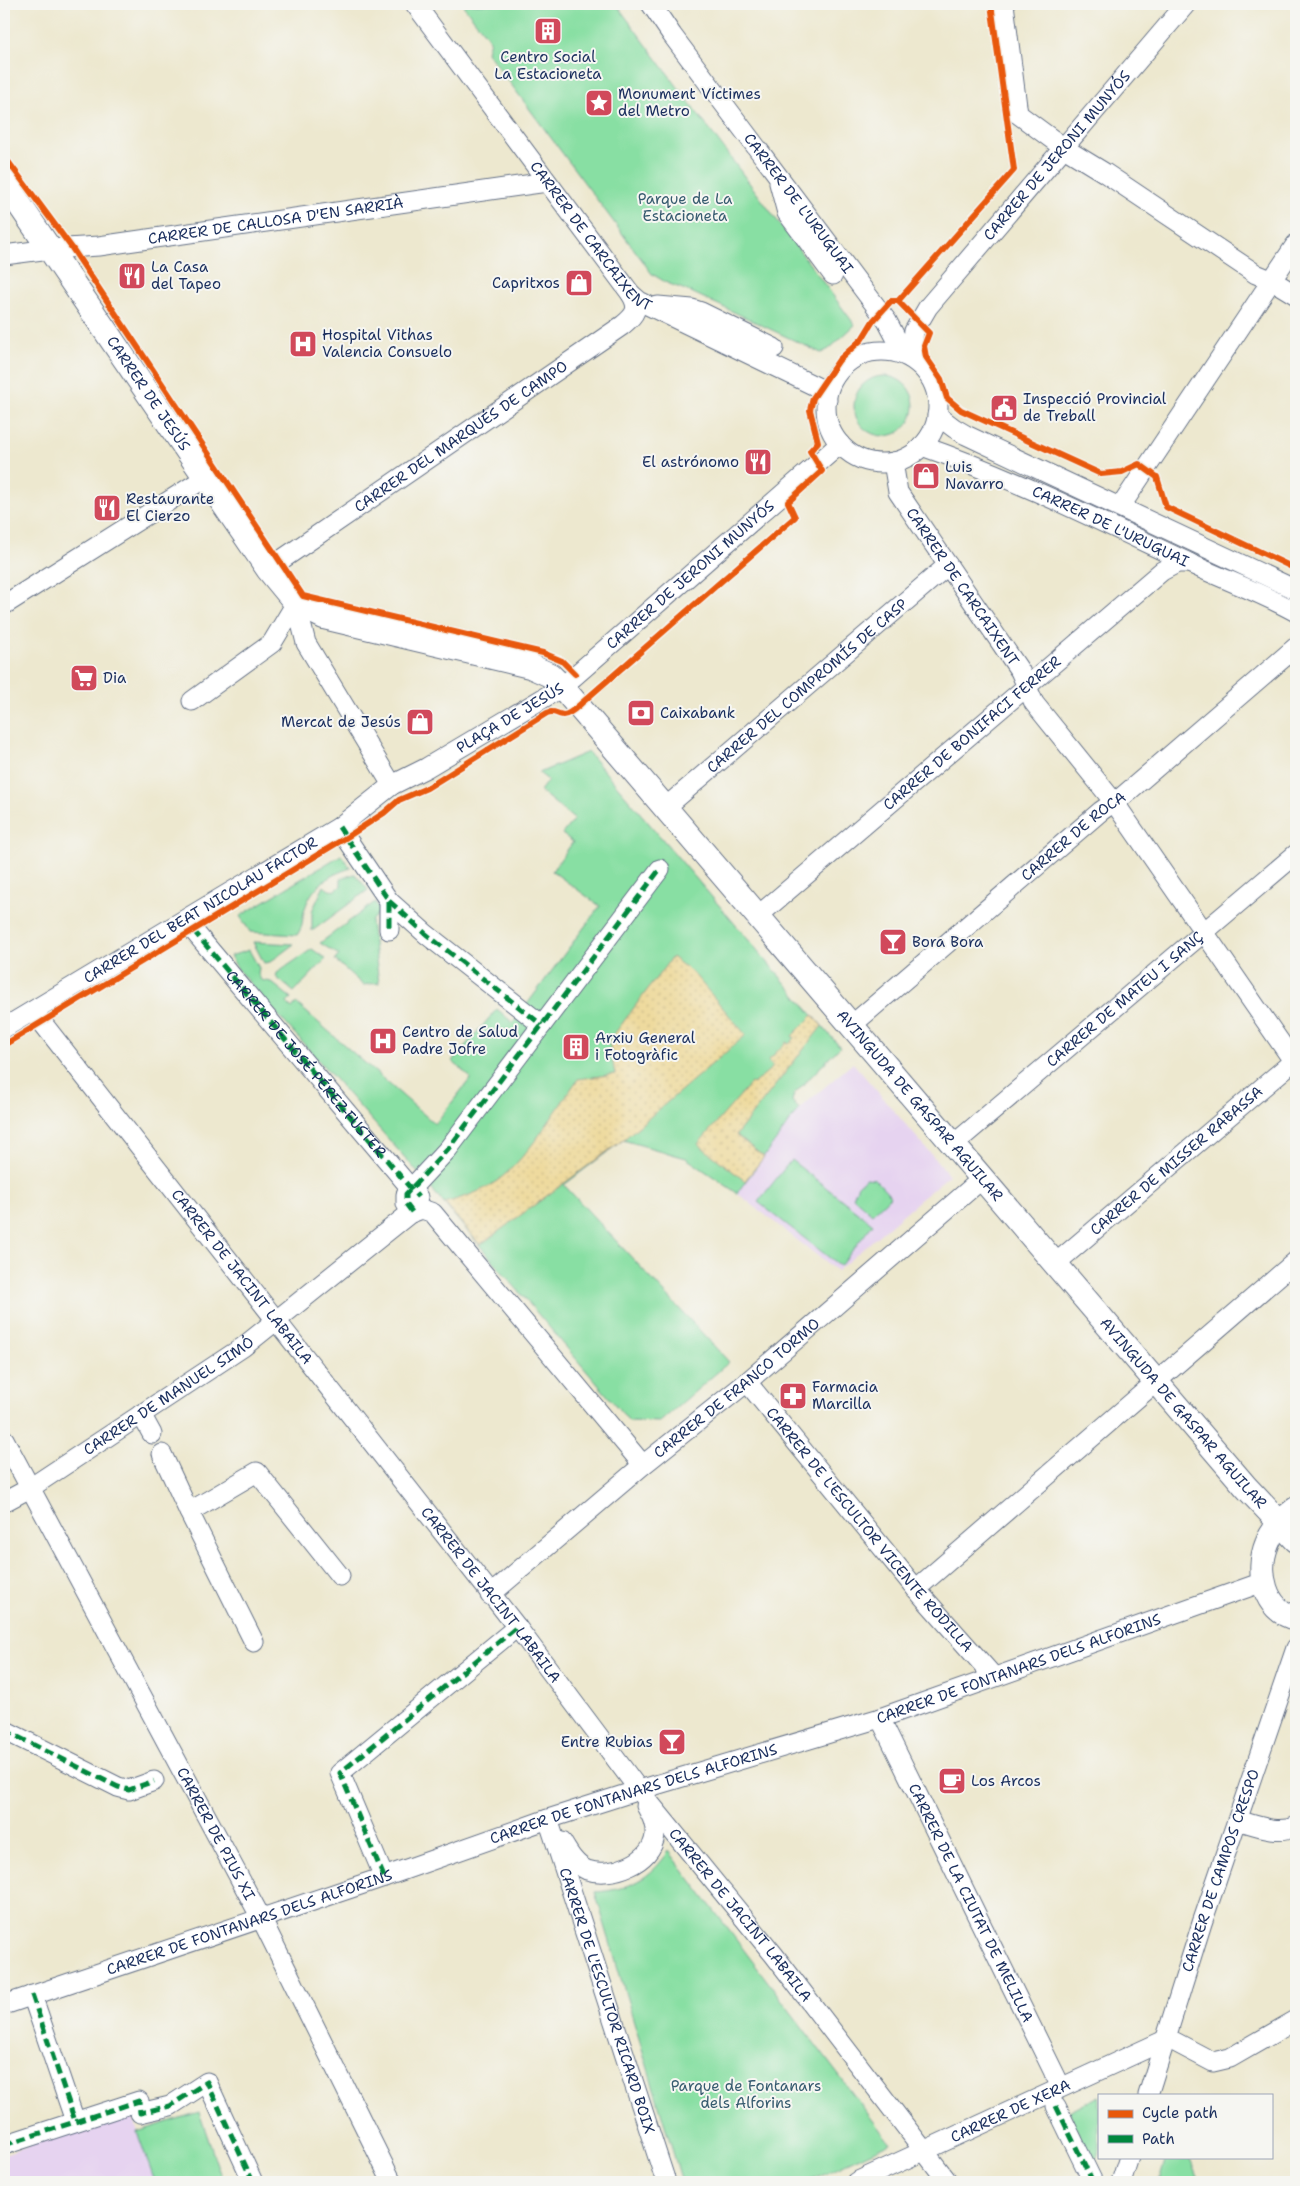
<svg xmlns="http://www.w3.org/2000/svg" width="1300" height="2186" viewBox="0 0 1300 2186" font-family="'Shantell Sans',sans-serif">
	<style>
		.built { fill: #e6d3f0 }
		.green { fill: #88dfa3; stroke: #528780 }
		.sand { fill: url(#sand-dots); stroke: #84847e }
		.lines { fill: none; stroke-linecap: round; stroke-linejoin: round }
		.minor-casing { stroke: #647086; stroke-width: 21 }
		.major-casing { stroke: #647086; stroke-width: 26 }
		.minor { stroke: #fff; stroke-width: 19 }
		.major { stroke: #fff; stroke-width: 24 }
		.quiet { stroke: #00873e; stroke-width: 5; stroke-dasharray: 10 5; stroke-linecap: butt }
		.cycleway-casing { stroke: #f6f6f2; stroke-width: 9 }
		.cycleway { stroke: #e8590c; stroke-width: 6 }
		.labels { text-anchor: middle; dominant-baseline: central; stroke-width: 4; stroke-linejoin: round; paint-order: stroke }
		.poi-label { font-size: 15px; fill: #1b2f5e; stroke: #f6f6f2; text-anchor: start }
		.street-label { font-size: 15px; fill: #1b2f5e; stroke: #f6f6f2 }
		.park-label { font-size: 15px; fill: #365b6f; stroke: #f6f6f2 }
	</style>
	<defs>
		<pattern id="sand-dots" width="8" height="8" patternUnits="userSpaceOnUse" patternTransform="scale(1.25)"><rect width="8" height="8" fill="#eeda9e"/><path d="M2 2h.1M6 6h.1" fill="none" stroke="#ccbb8a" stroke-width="1.8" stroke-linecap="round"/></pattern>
	</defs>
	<rect width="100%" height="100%" fill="#f6f6f2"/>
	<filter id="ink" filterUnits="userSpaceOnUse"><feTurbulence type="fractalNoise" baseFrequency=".02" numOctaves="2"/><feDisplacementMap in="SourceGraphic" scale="10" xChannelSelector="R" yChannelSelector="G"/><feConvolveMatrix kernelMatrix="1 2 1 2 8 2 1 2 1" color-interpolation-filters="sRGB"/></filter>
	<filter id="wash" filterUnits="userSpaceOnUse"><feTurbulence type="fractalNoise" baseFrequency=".0096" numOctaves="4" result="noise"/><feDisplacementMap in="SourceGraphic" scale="20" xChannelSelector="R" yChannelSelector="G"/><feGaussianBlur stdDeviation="1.12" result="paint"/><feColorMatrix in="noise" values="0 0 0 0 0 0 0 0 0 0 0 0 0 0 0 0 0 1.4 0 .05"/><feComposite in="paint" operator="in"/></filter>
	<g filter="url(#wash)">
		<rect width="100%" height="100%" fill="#ede8cf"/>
		<g class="built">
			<polygon points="853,1063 949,1175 837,1271 737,1193 799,1109"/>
			<polygon points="130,2111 138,2132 199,2112 223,2182 4,2182 4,2154"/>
		</g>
		<g class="green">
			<polygon points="462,4 616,4 855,325 829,349 821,353 691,292 667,283 652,274 639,256 487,52 490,40"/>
			<circle cx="884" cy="406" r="30"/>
			<polygon points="588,752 840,1047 794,1094 792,1101 799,1109 737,1193 686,1158 623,1140 564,1185 729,1362 660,1422 629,1421 407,1160 239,971 230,956 249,950 259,968 258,974 261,980 271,982 291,998 287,1003 292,1008 296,1003 435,1124 471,1078 452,1061 497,1009 513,1023 600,906 552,871 573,842 562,834 574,819 540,791 548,780 539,773"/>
			<path d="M 341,855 L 351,868 C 328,875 310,887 304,912 C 302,921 303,927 297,935 L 250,932 L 240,916 Z"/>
			<path d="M 355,874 L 368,890 L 312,931 L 312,911 L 324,886 C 330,892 335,892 341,886 L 341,878 Z"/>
			<polygon points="375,902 380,911 371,921 379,983 363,985 335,960 339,955 320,943"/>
			<polygon points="253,942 294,944 270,962 264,963"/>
			<polygon points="312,949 326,959 294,992 276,977 277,973"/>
			<polygon points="791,1160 873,1224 840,1266 758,1202"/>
			<polygon points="866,1178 875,1179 891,1196 872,1214 853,1197 858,1185"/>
			<path d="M 669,1851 L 890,2143 L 806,2182 L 682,2182 L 595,1892 C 629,1890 650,1879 669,1851 Z"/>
			<polygon points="1099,2096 1099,2151 1097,2157 1090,2161 1069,2112"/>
			<polygon points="199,2112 223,2182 155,2182 137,2132"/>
			<polygon points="1166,2157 1189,2157 1199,2182 1159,2182"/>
		</g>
		<g class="sand">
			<path d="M 672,957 L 693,973 L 746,1035 L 623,1140 L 480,1245 L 444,1203 C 462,1198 481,1192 497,1181 C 528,1158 555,1111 578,1079 L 615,1074 L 609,1041 Z"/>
			<polygon points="813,1015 822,1026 736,1135 764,1157 745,1181 698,1144 751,1083 753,1084 773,1067 768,1061 786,1042 789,1044 795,1038 792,1036"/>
		</g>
	</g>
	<g filter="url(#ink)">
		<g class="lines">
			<defs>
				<g id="minor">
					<path id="s1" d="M 415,4 L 631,294 L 639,301 L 819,388 L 827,400"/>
					<path id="s2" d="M 651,4 L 672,35 L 887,321 L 905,355"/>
					<polyline points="1004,4 1018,114 1064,148 1105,173 1256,274 1273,281 1296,295"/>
					<polyline points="779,183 787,213 833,275"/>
					<path id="s3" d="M 4,255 L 50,249 L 99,246 L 547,182"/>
					<polyline points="658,306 692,309 701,312 774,348"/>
					<circle cx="882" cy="407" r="56"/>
					<path id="s4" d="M 910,358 L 914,331 L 928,307 L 1186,4"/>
					<polyline points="937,415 954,428 966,435 1296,590"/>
					<path id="s5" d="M 922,446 C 1014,478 1102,522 1189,563 C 1225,580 1262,593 1296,612"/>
					<path id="s6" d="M 893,462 L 898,492 L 1020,671 L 1034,703 L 1114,802 L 1296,1065"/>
					<polyline points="1121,506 1296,244"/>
					<path id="s7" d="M 268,569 L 623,325 C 635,315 640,309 631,294"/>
					<polyline points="296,603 306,643 392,785"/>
					<polyline points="4,605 205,478"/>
					<polyline points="192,701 272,643 296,603"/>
					<path id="s8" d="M 666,807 L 948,565"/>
					<polyline points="339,827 389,901 389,930"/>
					<polyline points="389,901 426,934 542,1025"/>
					<path id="s9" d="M 759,915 L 1162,571 L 1177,563 L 1189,563"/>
					<polyline points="193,930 418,1197"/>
					<path id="s10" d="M 33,1011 L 517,1627 L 639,1790 L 774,1955 L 948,2182"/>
					<path id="s11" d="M 852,1025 L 1101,811 L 1123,796 L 1296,647"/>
					<path id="s12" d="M 4,1028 L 339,827 L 392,785 L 426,768 L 562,687 L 840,444"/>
					<path id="s13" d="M 954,1144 L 1296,854"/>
					<polyline points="412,1212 406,1204 406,1194 448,1149 660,869"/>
					<path id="s14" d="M 1056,1263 L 1296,1059"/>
					<path id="s15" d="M 747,1382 L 916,1589 L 994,1677"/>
					<polyline points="141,1414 152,1434"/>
					<path id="s16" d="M 4,1439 L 261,1918 L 392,2182"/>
					<polyline points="162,1454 189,1512"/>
					<path id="s17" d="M 4,1502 L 30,1488 L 243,1347 L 409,1214 L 422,1209 L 433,1213 L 643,1465"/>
					<polyline points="916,1589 1296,1261"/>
					<path id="s18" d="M 490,1595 L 643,1465 L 747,1382 L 983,1178"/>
					<polyline points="254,1642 189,1512 257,1472 340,1576"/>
					<path id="s19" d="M 880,1718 L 1061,2087"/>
					<polyline points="4,1730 118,1787 129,1790 154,1781"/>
					<path id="s20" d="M 548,1819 L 666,2182"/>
					<path d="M 1237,1820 C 1255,1825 1279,1835 1296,1826"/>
					<path d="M 562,1842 C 568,1852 575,1865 587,1870 C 611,1878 652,1863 655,1835 C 656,1824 651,1815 646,1806"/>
					<polyline points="384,1877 340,1773 517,1627"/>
					<polyline points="32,1995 75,2121"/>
					<path id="s21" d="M 4,2005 L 384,1877 L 548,1819 L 639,1790 L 880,1718 L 1263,1582"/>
					<path id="s22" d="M 1148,2095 L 1202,1923 L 1296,1648"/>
					<polyline points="1056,2106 1093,2182"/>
					<polyline points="4,2145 139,2101 140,2113 170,2106 207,2082 253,2182"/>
					<path id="s23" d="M 856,2182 L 1165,2040 L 1175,2042 L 1213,2062 L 1230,2058 L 1296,2020"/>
					<polyline points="1121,2182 1129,2157"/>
				</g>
				<g id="major">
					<path id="s24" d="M 4,182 L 268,569 L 296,603 L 324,617 L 530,666 L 550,675 L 562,687 L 1246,1487 L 1296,1540"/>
					<path d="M 1296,1509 C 1284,1518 1272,1530 1267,1544 C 1256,1571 1264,1611 1296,1618"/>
				</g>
			</defs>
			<use href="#minor" class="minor-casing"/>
			<use href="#major" class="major-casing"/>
			<use href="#minor" class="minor"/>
			<use href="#major" class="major"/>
			<g class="quiet">
				<polyline points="339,827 389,901 389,930"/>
				<polyline points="389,901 426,934 542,1025"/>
				<path id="s25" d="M 193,930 L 418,1197"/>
				<polyline points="412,1212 406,1204 406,1194 448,1149 660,869"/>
				<polyline points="4,1730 118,1787 129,1790 154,1781"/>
				<polyline points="384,1877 340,1773 517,1627"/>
				<polyline points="32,1995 75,2121"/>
				<polyline points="1056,2106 1093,2182"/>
				<polyline points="4,2145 139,2101 140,2113 170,2106 207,2082 253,2182"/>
			</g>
			<defs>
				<g id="cycleway">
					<polyline points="4,156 72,248 303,596 543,653 562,661 575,674"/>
					<polyline points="898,301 1014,170 991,4"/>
					<path d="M 4,1045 L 347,837 L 384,813 L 399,800 L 427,788 L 547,713 C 555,710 555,714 563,715 C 570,715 579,705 584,701 L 795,517 L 788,502 L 822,471 L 810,451 L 818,442 L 810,410 L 813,398 L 839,360 L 862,339 L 873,321 L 891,301 L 898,301 L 929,333 L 924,346 L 926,357 L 941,379 L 947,398 L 961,410 L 1101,474 L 1122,472 L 1139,464 L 1157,477 L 1166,507 L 1296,569"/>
				</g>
			</defs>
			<use href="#cycleway" class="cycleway-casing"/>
			<use href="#cycleway" class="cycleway"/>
		</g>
	</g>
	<defs>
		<symbol id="building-square" viewBox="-11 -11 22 22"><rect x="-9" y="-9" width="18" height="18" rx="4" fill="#d1495b" stroke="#f6f6f2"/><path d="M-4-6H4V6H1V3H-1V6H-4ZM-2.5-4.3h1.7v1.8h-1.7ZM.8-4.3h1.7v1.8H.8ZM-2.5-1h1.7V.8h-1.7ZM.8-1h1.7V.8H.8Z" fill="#fff"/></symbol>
		<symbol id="sight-square" viewBox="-11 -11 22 22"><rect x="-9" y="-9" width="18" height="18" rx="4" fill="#d1495b" stroke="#f6f6f2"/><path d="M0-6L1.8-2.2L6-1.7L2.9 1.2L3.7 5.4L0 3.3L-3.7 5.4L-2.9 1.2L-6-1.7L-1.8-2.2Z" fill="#fff"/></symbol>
		<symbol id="restaurant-square" viewBox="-11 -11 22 22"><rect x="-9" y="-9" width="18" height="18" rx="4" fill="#d1495b" stroke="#f6f6f2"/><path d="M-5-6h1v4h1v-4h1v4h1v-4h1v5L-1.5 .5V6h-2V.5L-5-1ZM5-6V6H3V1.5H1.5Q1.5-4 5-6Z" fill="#fff"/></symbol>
		<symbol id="shop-square" viewBox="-11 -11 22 22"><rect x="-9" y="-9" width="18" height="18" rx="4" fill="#d1495b" stroke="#f6f6f2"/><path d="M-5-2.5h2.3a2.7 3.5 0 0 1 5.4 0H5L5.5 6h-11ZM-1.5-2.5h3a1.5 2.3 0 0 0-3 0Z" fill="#fff"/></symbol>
		<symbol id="hospital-square" viewBox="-11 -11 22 22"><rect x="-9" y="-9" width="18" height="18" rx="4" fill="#d1495b" stroke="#f6f6f2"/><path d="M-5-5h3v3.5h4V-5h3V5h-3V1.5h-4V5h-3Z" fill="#fff"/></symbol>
		<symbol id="civic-square" viewBox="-11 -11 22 22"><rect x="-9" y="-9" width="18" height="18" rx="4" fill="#d1495b" stroke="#f6f6f2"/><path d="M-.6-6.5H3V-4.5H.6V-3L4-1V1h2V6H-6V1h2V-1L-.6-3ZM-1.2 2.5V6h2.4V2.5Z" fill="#fff"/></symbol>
		<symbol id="supermarket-square" viewBox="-11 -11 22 22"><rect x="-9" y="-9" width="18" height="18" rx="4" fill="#d1495b" stroke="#f6f6f2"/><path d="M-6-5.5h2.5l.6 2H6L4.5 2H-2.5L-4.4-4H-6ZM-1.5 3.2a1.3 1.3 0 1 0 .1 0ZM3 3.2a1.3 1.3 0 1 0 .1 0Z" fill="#fff"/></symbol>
		<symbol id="bank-square" viewBox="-11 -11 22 22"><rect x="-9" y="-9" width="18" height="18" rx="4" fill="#d1495b" stroke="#f6f6f2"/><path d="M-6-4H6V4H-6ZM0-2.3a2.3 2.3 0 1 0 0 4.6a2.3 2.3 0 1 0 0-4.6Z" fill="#fff"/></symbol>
		<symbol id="bar-square" viewBox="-11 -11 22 22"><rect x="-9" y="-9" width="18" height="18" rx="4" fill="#d1495b" stroke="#f6f6f2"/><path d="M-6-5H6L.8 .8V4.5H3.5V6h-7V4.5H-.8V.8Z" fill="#fff"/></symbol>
		<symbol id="pharmacy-square" viewBox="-11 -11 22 22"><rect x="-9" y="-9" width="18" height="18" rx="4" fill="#d1495b" stroke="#f6f6f2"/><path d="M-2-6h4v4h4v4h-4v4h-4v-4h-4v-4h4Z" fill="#fff"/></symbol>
		<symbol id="cafe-square" viewBox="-11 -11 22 22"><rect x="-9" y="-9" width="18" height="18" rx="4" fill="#d1495b" stroke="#f6f6f2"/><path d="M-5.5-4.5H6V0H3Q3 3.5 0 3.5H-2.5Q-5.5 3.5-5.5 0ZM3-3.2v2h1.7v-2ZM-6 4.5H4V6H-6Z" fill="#fff"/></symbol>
	</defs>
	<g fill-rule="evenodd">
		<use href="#building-square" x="532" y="15" width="32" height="32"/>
		<use href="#sight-square" x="583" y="87" width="32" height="32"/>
		<use href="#restaurant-square" x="116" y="260" width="32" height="32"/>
		<use href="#shop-square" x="563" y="267" width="32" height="32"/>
		<use href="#hospital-square" x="287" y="328" width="32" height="32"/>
		<use href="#civic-square" x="988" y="392" width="32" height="32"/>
		<use href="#restaurant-square" x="742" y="446" width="32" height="32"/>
		<use href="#shop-square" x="910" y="460" width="32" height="32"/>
		<use href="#restaurant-square" x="91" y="492" width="32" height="32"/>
		<use href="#supermarket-square" x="68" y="662" width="32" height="32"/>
		<use href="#bank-square" x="625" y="697" width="32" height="32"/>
		<use href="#shop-square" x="404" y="706" width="32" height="32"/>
		<use href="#bar-square" x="877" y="926" width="32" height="32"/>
		<use href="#hospital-square" x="367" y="1025" width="32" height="32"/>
		<use href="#building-square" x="560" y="1031" width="32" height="32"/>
		<use href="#pharmacy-square" x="777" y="1380" width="32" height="32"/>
		<use href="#bar-square" x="656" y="1726" width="32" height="32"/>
		<use href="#cafe-square" x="936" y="1765" width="32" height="32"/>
	</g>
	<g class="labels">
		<g class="poi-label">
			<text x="548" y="57" text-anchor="middle">Centro Social<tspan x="548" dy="17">La Estacioneta</tspan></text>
			<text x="618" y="94">Monument Víctimes<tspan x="618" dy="17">del Metro</tspan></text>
			<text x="151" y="267">La Casa<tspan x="151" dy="17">del Tapeo</tspan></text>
			<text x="560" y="283" text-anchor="end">Capritxos</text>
			<text x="322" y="335">Hospital Vithas<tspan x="322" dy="17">Valencia Consuelo</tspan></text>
			<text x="1023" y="399">Inspecció Provincial<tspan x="1023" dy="17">de Treball</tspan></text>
			<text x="739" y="462" text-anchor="end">El astrónomo</text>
			<text x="945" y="467">Luis<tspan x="945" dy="17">Navarro</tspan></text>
			<text x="126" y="499">Restaurante<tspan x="126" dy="17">El Cierzo</tspan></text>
			<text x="103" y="678">Dia</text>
			<text x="660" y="713">Caixabank</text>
			<text x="401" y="722" text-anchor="end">Mercat de Jesús</text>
			<text x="912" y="942">Bora Bora</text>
			<text x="402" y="1032">Centro de Salud<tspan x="402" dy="17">Padre Jofre</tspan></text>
			<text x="595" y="1038">Arxiu General<tspan x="595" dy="17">i Fotogràfic</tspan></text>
			<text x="812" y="1387">Farmacia<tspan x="812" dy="17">Marcilla</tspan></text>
			<text x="653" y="1742" text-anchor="end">Entre Rubias</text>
			<text x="971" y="1781">Los Arcos</text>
		</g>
		<g class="street-label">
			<text stroke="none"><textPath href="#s4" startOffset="254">CARRER DE JERONI MUNYÓS</textPath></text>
			<text stroke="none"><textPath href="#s2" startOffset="248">CARRER DE L'URUGUAI</textPath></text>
			<text stroke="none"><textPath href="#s3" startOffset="274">CARRER DE CALLOSA D'EN SARRIÀ</textPath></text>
			<text stroke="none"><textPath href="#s1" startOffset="292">CARRER DE CARCAIXENT</textPath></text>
			<text stroke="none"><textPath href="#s24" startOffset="256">CARRER DE JESÚS</textPath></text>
			<text stroke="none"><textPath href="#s7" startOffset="234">CARRER DEL MARQUÉS DE CAMPO</textPath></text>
			<text stroke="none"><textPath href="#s5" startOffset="205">CARRER DE L'URUGUAI</textPath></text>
			<text stroke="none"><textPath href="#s12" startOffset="825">CARRER DE JERONI MUNYÓS</textPath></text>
			<text stroke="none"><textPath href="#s6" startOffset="145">CARRER DE CARCAIXENT</textPath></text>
			<text stroke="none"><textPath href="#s8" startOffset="186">CARRER DEL COMPROMÍS DE CASP</textPath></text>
			<text stroke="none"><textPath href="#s12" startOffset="594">PLAÇA DE JESÚS</textPath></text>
			<text stroke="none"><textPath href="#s9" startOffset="280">CARRER DE BONIFACI FERRER</textPath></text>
			<text stroke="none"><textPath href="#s11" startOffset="291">CARRER DE ROCA</textPath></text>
			<text stroke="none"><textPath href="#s12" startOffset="229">CARRER DEL BEAT NICOLAU FACTOR</textPath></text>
			<text stroke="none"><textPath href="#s13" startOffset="224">CARRER DE MATEU I SANÇ</textPath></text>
			<text stroke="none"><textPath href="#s25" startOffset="175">CARRER DE JOSÉ PÉREZ-FUSTER</textPath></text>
			<text stroke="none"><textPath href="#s24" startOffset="1345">AVINGUDA DE GASPAR AGUILAR</textPath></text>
			<text stroke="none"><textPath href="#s14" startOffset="158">CARRER DE MISSER RABASSA</textPath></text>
			<text stroke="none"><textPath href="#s10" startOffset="338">CARRER DE JACINT LABAILA</textPath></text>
			<text stroke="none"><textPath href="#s18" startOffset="322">CARRER DE FRANCO TORMO</textPath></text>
			<text stroke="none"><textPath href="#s17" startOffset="196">CARRER DE MANUEL SIMÓ</textPath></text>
			<text stroke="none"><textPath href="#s24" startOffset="1750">AVINGUDA DE GASPAR AGUILAR</textPath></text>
			<text stroke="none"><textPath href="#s15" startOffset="192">CARRER DE L'ESCULTOR VICENTE RODILLA</textPath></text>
			<text stroke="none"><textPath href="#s10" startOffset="742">CARRER DE JACINT LABAILA</textPath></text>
			<text stroke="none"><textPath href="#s21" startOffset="1069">CARRER DE FONTANARS DELS ALFORINS</textPath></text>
			<text stroke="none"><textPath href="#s21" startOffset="664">CARRER DE FONTANARS DELS ALFORINS</textPath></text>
			<text stroke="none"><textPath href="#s16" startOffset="448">CARRER DE PIUS XI</textPath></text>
			<text stroke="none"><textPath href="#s22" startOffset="236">CARRER DE CAMPOS CRESPO</textPath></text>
			<text stroke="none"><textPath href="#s19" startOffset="206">CARRER DE LA CIUTAT DE MELILLA</textPath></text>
			<text stroke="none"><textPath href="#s10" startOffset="1148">CARRER DE JACINT LABAILA</textPath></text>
			<text stroke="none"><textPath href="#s21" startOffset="259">CARRER DE FONTANARS DELS ALFORINS</textPath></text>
			<text stroke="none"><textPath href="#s20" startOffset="191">CARRER DE L'ESCULTOR RICARD BOIX</textPath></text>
			<text stroke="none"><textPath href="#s23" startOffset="170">CARRER DE XERA</textPath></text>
		</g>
		<g class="park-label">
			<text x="685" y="199">Parque de La<tspan x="685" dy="17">Estacioneta</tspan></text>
			<text x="746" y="2086">Parque de Fontanars<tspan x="746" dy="17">dels Alforins</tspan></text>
		</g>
	</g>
	<rect width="1300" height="2186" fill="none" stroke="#f6f6f2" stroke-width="20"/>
	<rect x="1098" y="2094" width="175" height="65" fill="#f6f6f2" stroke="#9ea6b7"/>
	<rect x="1108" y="2110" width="25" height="8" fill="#e8590c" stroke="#9ea6b7"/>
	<text x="1142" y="2118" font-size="15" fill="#1b2f5e">Cycle path</text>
	<rect x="1108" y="2135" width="25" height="8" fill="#00873e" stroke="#9ea6b7"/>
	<text x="1142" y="2144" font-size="15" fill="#1b2f5e">Path</text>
</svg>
